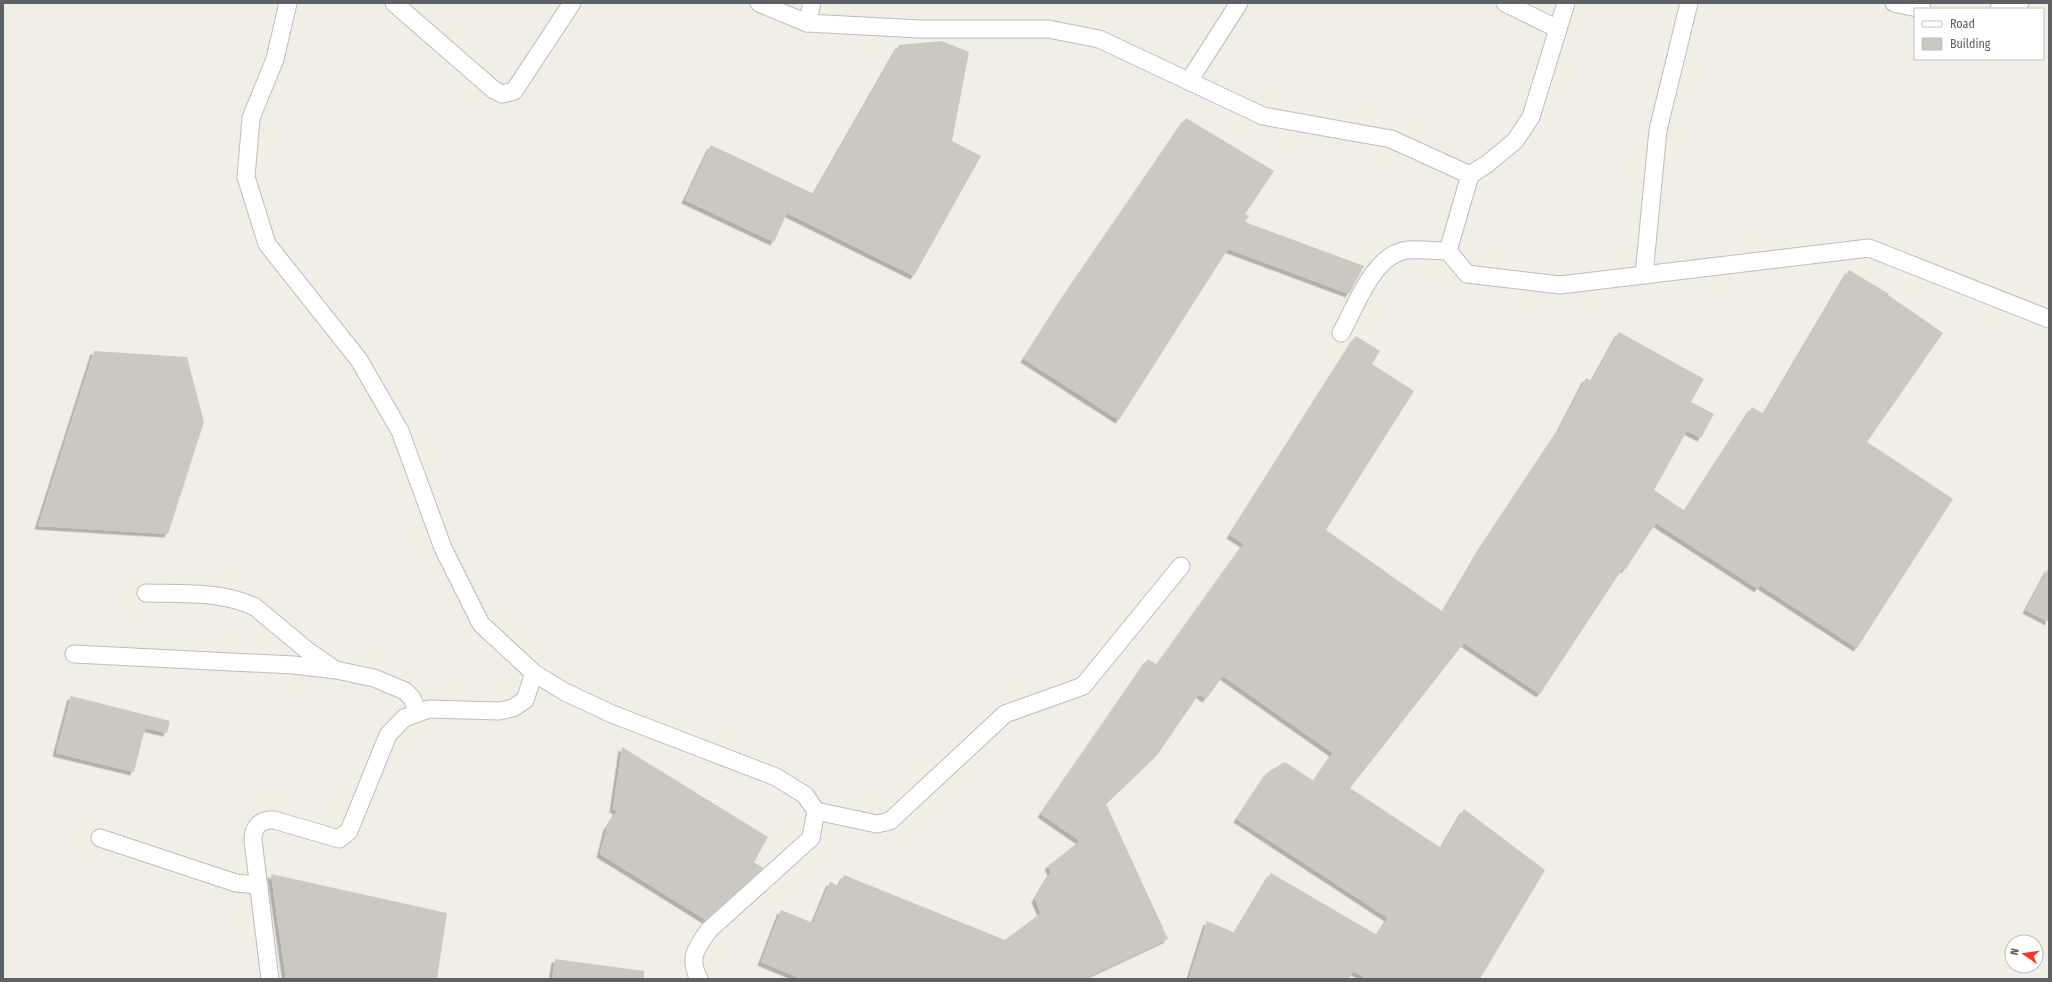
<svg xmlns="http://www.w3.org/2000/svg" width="2052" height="982" viewBox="0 0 2052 982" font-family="'Fira Sans Condensed',sans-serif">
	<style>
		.building { fill: #cbc8c2; filter: url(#shadow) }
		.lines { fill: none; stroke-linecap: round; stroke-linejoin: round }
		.minor-casing { stroke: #babdc2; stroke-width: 19 }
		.minor { stroke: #fff; stroke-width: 17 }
	</style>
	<defs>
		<filter id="shadow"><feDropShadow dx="-3.5" dy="3.5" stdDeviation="0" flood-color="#0004"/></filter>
	</defs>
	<rect width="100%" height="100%" fill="#f0eee5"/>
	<g class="building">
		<polygon points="942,41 969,52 952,141 981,156 914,276 787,213 774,242 685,200 711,145 814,194 899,45"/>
		<polygon points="1186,118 1274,171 1245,214 1249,216 1245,222 1364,266 1349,294 1228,249 1119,420 1024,359 1067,292"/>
		<polygon points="1849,270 1889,294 1888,295 1943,333 1867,442 1953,499 1857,648 1760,585 1758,589 1656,523 1625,570 1623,568 1540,694 1464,643 1350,788 1441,848 1464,809 1545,870 1480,979 1367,979 1353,971 1349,979 1189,979 1207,921 1235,933 1271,873 1377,935 1388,918 1237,819 1268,772 1285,762 1314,781 1333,753 1223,676 1206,699 1199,694 1158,754 1106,804 1168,939 1083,979 802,979 761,962 781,910 813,923 830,882 839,886 844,875 1005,940 1041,913 1035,899 1051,872 1048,866 1080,841 1041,814 1148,659 1157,665 1244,544 1230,535 1356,336 1380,351 1372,364 1414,391 1326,530 1443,612 1482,546 1560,428 1586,378 1592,381 1619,332 1704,379 1691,402 1714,414 1701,438 1687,431 1654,490 1685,511 1752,407 1764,414"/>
		<polygon points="94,351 187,357 204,422 168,534 38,526"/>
		<polygon points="2049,567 2049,622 2026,610"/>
		<polygon points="71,696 170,721 167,733 145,728 134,772 56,753"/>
		<polygon points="622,747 768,837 754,862 763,868 706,920 600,854 607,827 617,811 613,809"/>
		<polygon points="271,874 447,913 437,979 286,979"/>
		<polygon points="555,959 644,971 644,979 552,979"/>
	</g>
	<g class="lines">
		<defs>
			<g id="minor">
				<path d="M 288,3 L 275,59 L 251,118 L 246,177 L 267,244 L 359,360 L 400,431 L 443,548 L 481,624 L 534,673 L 565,692 L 612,714 L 776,777 L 805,795 L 816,811 L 811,838 L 709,930 C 696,948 688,958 699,979"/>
				<polyline points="394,3 494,90 502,94 514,91 572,3"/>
				<polyline points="759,3 807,23 920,29 1048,29 1099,39 1263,116 1391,139 1470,175 1448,251 1467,274 1560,285 1869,248 2049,319"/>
				<polyline points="1505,3 1558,29"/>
				<polyline points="1894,3 1922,9"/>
				<polyline points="1999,9 2020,3"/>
				<polyline points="807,23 812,3"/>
				<polyline points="1189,81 1239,3"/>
				<polyline points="1470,175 1487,164 1515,141 1531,117 1566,3"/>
				<polyline points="1644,275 1658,130 1689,3"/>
				<path d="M 1341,333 C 1356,306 1374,253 1408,250 C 1421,249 1435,251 1448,251"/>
				<path d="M 146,593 C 182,594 222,591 255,607 L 308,651 L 334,669"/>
				<polyline points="74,654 293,665 336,670 374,678 405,691 412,698 418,713"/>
				<polyline points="816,811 877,824 890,821 1005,714 1083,686 1181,566"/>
				<polyline points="100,838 236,883 259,885"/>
				<path d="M 270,979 L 253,840 C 253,826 261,819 274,820 L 339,839 L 349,831 L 388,735 L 404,718 L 429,709 L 499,711 L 513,708 L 525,700 L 534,673"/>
			</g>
		</defs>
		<use href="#minor" class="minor-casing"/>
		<use href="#minor" class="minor"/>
	</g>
	<rect width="2052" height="982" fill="none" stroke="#5d6166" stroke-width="8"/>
	<rect x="1914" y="8" width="130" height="52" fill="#ffffff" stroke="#bec0c2"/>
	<rect x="1922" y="21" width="20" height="6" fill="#ffffff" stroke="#bec0c2"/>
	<text x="1950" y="28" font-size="12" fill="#5d6166">Road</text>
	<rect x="1922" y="38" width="20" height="12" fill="#cbc8c2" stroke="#bec0c2"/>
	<text x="1950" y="48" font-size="12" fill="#5d6166">Building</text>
	<g transform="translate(2024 954) rotate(283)"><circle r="19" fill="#ffffff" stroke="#bec0c2"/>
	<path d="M0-3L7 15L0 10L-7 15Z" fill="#f33b28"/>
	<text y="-6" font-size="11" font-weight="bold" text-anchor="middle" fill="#5d6166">N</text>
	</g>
</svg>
